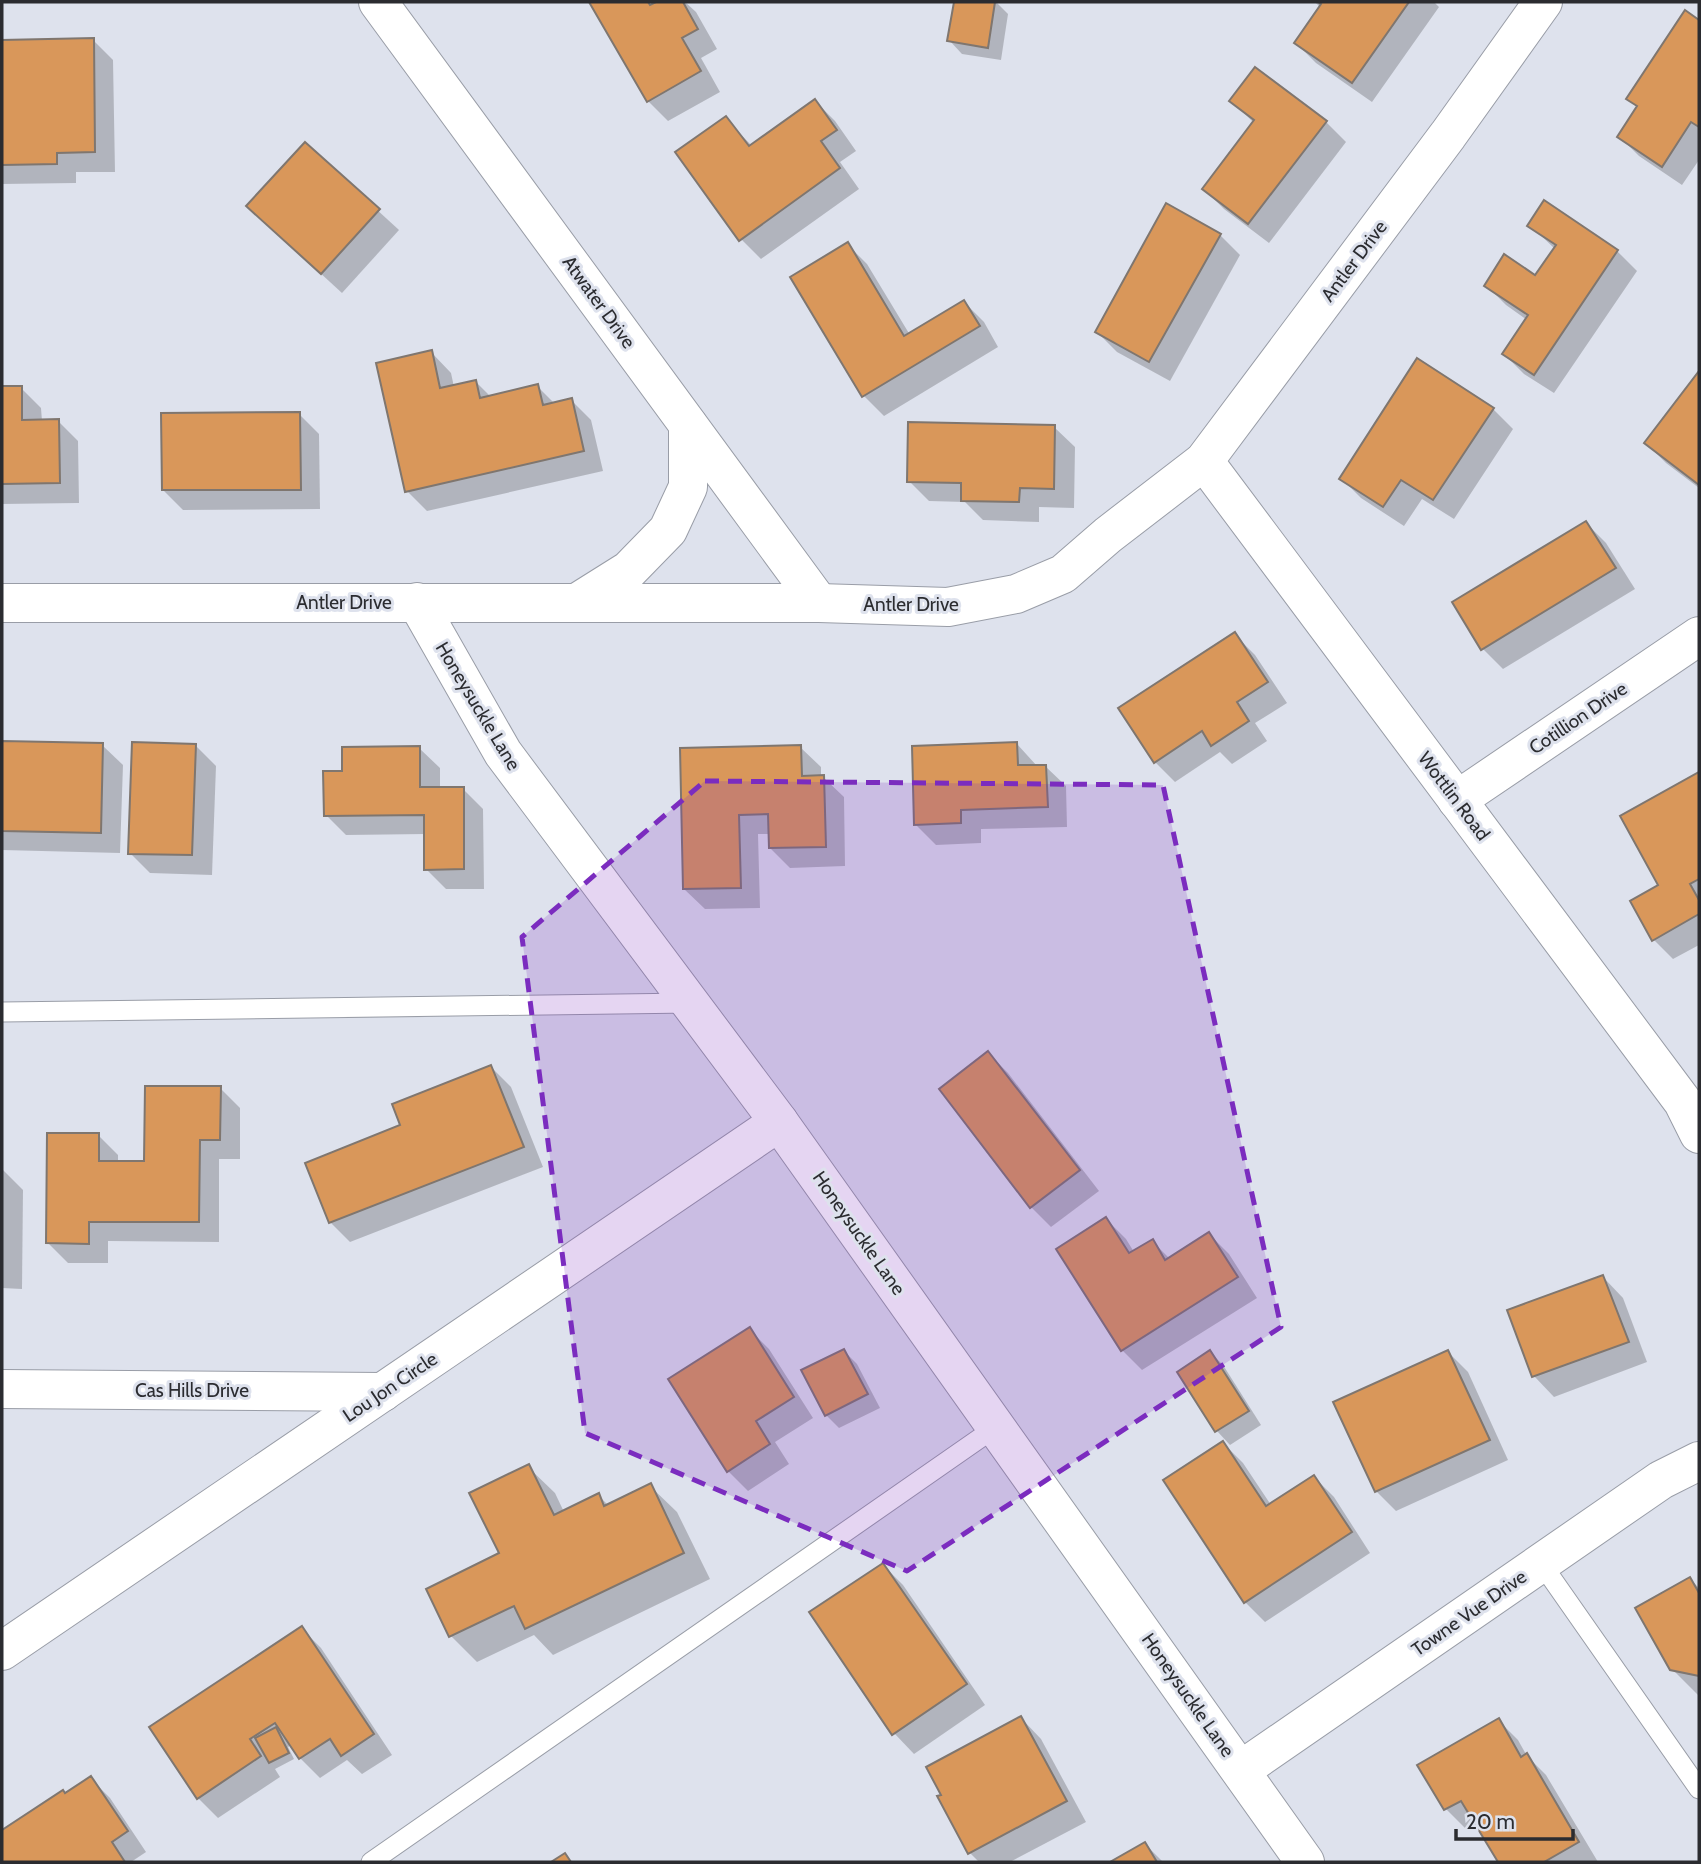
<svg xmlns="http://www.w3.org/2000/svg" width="1701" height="1864" viewBox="0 0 1701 1864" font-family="Cabin,sans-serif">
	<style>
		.shadow { fill: #0003 }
		.building { fill: #d9975a; stroke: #7f766f; stroke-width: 2 }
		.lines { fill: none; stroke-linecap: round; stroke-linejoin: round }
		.lane-casing { stroke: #999da7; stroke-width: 21 }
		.street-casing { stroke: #999da7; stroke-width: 40 }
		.secondary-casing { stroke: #999da7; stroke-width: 40 }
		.lane { stroke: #fff; stroke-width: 19 }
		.street { stroke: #fff; stroke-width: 38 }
		.secondary { stroke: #fff; stroke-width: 38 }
		.marked { fill: #7b2cbf; fill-opacity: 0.2; stroke: #7b2cbf; stroke-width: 5; stroke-dasharray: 14 9; stroke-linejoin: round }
		.labels { text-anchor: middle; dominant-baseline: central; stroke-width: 6; stroke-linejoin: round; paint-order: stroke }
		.street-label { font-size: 19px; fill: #2b2c30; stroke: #dee2ed }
	</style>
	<rect width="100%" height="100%" fill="#dee2ed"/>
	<g class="shadow">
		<polygon points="591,2 685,2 696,12 717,49 701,58 720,92 668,121 648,101"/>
		<polygon points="955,2 996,2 1008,14 1001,60 962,54 949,40"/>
		<polygon points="1315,2 1434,2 1439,7 1372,102 1316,63 1296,43 1321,8"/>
		<polygon points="1686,13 1699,22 1699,160 1682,185 1639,156 1619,136 1638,108 1628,98"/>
		<polygon points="93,40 113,60 115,172 76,172 76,183 2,184 2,42"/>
		<polygon points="1231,100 1326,122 1346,142 1269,243 1224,209 1204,189 1254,123"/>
		<polygon points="815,101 835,121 856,151 840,162 859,189 761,259 741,239 725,118 752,146"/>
		<polygon points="305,144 399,230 342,293 269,226"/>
		<polygon points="1530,225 1617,251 1637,271 1554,393 1524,374 1504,354 1527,320 1506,305 1486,285 1536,278 1555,249"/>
		<polygon points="1220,235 1240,255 1170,381 1117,352 1097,332"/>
		<polygon points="847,244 867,264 910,335 964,302 984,322 998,347 884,416 864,396"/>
		<polygon points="431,352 451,373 454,387 476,382 491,397 537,386 555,404 571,400 591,420 603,471 427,511 407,491"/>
		<polygon points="1699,374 1699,488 1666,463 1646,443"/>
		<polygon points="2,388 21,388 41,408 42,421 58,421 78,441 79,503 2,504"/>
		<polygon points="1493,409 1513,429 1454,519 1422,499 1404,526 1361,498 1341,478"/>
		<polygon points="299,414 319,434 320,509 183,510 163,490"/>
		<polygon points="1054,427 1075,447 1074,508 1039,507 1039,522 983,520 965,502 929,501 909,481"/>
		<polygon points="1586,523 1606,543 1635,589 1503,669 1483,649 1455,602"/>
		<polygon points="1235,635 1255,655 1287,703 1255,723 1267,741 1232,764 1220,752 1175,782 1155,762"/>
		<polygon points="2,742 102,745 123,765 120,853 2,850"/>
		<polygon points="1017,744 1037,766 1045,766 1066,786 1067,827 981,829 981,843 936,845 916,825"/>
		<polygon points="196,746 216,766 212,875 150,873 130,853"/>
		<polygon points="800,747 821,767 821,777 823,777 844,797 845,866 790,868 770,848 770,834 758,834 760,908 705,909 684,889 682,749"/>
		<polygon points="419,748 440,768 440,789 463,789 483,809 484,889 446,889 426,869 426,834 346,835 326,815 344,773"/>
		<polygon points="1699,774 1699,945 1673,959 1653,939 1661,886 1622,817"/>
		<polygon points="988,1053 1008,1073 1099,1191 1051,1227 1031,1207"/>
		<polygon points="491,1067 511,1087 543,1167 350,1242 330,1222 402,1126"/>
		<polygon points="220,1088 240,1108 240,1159 219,1159 219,1242 108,1241 108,1263 68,1263 48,1243 98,1135 118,1155 118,1163 146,1163"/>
		<polygon points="2,1169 23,1190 22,1289 2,1288"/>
		<polygon points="1106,1219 1126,1239 1134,1252 1152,1241 1170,1259 1209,1234 1229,1254 1257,1298 1142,1370 1122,1350 1058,1250"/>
		<polygon points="1603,1277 1623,1298 1647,1362 1554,1397 1534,1376 1510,1311"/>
		<polygon points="749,1329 769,1349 813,1418 775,1442 789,1464 748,1491 728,1471"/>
		<polygon points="844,1351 857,1364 880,1408 839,1428 826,1415"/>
		<polygon points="1210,1352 1223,1365 1261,1425 1230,1445 1217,1431 1179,1372"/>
		<polygon points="1448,1352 1468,1372 1508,1460 1396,1511 1376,1491"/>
		<polygon points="1223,1443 1243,1463 1271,1505 1314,1477 1334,1497 1370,1553 1265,1622 1245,1602"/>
		<polygon points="528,1467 555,1493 564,1512 598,1495 609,1506 650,1486 677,1512 710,1579 553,1655 534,1635 477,1662 451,1636 501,1554"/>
		<polygon points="883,1565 903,1585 985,1705 914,1754 894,1733"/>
		<polygon points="1690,1579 1699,1588 1699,1696 1672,1669"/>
		<polygon points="301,1628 321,1648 392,1755 362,1774 347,1760 320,1778 300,1758 291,1745 288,1747 294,1759 275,1769 280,1777 218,1818 198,1798"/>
		<polygon points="1021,1718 1041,1739 1086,1822 1010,1862 979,1862 970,1853 939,1797"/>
		<polygon points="1498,1720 1518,1740 1527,1756 1546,1775 1598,1862 1500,1862 1477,1823 1466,1829 1446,1809 1420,1766"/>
		<polygon points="90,1778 110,1798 146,1852 131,1862 2,1862 2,1833 63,1792 66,1795"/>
		<polygon points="1145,1844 1163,1862 1114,1862"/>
	</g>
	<g class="building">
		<polygon points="589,2 648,2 650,5 656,2 683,2 698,29 682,38 701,71 647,102"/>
		<polygon points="954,2 995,2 988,48 947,41"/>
		<polygon points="1318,2 1409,2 1352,83 1294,43 1321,4"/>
		<polygon points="1685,10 1699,20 1699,127 1691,122 1662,167 1617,137 1637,106 1626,99"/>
		<polygon points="94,38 95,152 57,153 57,164 2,165 2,40"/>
		<polygon points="1255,67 1327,121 1248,224 1202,189 1254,120 1229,101"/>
		<polygon points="815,99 837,130 821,141 840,168 739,241 675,152 726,116 749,146"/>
		<polygon points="305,142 380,209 321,274 246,206"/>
		<polygon points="1544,200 1618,250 1534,375 1502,354 1528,315 1484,286 1504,254 1535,275 1556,245 1527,226"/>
		<polygon points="1166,203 1221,234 1149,362 1095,332"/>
		<polygon points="848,242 904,336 964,300 980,326 862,397 790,277"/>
		<polygon points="432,350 440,388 476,380 480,398 538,384 543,405 572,398 584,451 405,492 376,363"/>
		<polygon points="1417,358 1494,408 1433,500 1401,480 1383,507 1339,479"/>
		<polygon points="1699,371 1699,485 1644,443"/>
		<polygon points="2,386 22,386 22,420 59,419 60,483 2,484"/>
		<polygon points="300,412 301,490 162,490 161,413"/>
		<polygon points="908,422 1055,425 1054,489 1020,488 1019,502 961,501 961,483 907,482"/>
		<polygon points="1586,521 1616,568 1481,650 1452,602"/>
		<polygon points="1235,632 1268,682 1237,702 1249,721 1211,746 1202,731 1154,763 1118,708"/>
		<polygon points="2,741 103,743 101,833 2,831"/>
		<polygon points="132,742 196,744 192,855 128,854"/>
		<polygon points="1017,742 1018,765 1046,765 1048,807 961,810 961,823 914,825 912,746"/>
		<polygon points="801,745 802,776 824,775 826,847 769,848 768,814 739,815 741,888 683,889 680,748"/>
		<polygon points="420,746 420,787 464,787 464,869 424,870 424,815 324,816 323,771 342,771 342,747"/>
		<polygon points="1699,772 1699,879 1690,884 1699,900 1699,914 1652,941 1630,901 1658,885 1620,816"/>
		<polygon points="988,1051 1080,1170 1030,1208 939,1089"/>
		<polygon points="491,1065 524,1147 329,1223 305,1163 400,1125 392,1104"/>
		<polygon points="145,1086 221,1086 220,1140 200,1140 199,1222 89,1222 89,1244 46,1243 47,1133 99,1133 99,1161 144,1161"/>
		<polygon points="1106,1217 1129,1253 1153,1239 1165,1260 1209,1232 1238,1277 1121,1351 1056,1249"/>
		<polygon points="1603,1275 1629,1342 1532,1377 1507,1310"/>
		<polygon points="750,1327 794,1397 756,1421 770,1444 727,1472 668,1379"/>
		<polygon points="844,1349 868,1394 825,1416 801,1370"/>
		<polygon points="1210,1350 1249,1411 1215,1432 1177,1372"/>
		<polygon points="1448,1350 1490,1440 1375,1492 1333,1402"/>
		<polygon points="1223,1441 1266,1506 1314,1475 1352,1532 1244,1603 1163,1480"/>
		<polygon points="529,1464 554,1515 599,1493 604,1506 651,1483 684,1553 525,1629 514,1606 449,1637 426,1589 499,1553 469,1493"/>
		<polygon points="883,1563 967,1684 892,1735 809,1612"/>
		<polygon points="1690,1577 1699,1593 1699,1676 1670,1670 1635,1608"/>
		<polygon points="302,1626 374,1734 341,1756 330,1739 299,1759 275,1723 250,1739 261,1756 197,1799 149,1727"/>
		<polygon points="1021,1716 1067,1801 968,1854 937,1796 941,1795 926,1767"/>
		<polygon points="1499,1718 1521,1757 1527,1753 1579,1842 1544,1862 1498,1862 1461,1801 1444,1810 1417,1765"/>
		<polygon points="276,1727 289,1753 269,1763 255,1738"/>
		<polygon points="91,1776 128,1831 112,1842 125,1862 2,1862 2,1830 63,1790 65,1793"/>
		<polygon points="1145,1842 1157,1862 1110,1862"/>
		<polygon points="565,1853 571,1862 551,1862"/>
	</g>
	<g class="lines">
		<defs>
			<g id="lane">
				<polyline points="2,1012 691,1003"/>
				<polyline points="1541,1563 1699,1789"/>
				<polyline points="371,1862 996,1427"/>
			</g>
			<g id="street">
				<polyline points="378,2 819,603"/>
				<polyline points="1204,461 1683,1102 1699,1134"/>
				<polyline points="1457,800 1699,636"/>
				<polyline points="2,1389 383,1392"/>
				<polyline points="2,1651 779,1122"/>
				<polyline points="1241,1770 1661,1480 1699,1461"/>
			</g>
			<g id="secondary">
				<polyline points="417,602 503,753 779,1122 1305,1862"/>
				<polyline points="578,602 629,570 668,530 688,487 688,425"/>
				<polyline points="2,603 819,603 948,607 1016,594 1063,574 1108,535 1204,461 1448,135 1543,2"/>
			</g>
		</defs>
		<use href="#lane" class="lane-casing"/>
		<use href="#street" class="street-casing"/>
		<use href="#secondary" class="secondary-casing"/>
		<use href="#lane" class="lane"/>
		<use href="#street" class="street"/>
		<use href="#secondary" class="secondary"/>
	</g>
	<path class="marked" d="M 705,781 L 1163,785 L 1281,1327 L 907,1571 L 585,1433 L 522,937 Z"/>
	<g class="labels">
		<g class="street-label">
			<text transform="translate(1354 261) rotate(-53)">Antler Drive</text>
			<text transform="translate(599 302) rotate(54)">Atwater Drive</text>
			<text x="344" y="602">Antler Drive</text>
			<text x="911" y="604">Antler Drive</text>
			<text transform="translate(478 706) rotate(59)">Honeysuckle Lane</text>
			<text transform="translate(1578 718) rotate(-34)">Cotillion Drive</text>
			<text transform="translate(1454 796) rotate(53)">Wottlin Road</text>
			<text transform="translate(859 1233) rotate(55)">Honeysuckle Lane</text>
			<text transform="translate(390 1387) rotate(-34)">Lou Jon Circle</text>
			<text x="192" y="1390">Cas Hills Drive</text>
			<text transform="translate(1469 1613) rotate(-35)">Towne Vue Drive</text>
			<text transform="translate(1188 1695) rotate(55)">Honeysuckle Lane</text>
		</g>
	</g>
	<rect width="1701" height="1864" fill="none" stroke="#2b2c30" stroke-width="7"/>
	<path d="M1456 1829v10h117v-10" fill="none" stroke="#2b2c30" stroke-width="3.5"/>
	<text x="1466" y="1829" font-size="21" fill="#2b2c30" stroke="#dee2ed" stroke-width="5" paint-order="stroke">20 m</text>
</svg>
